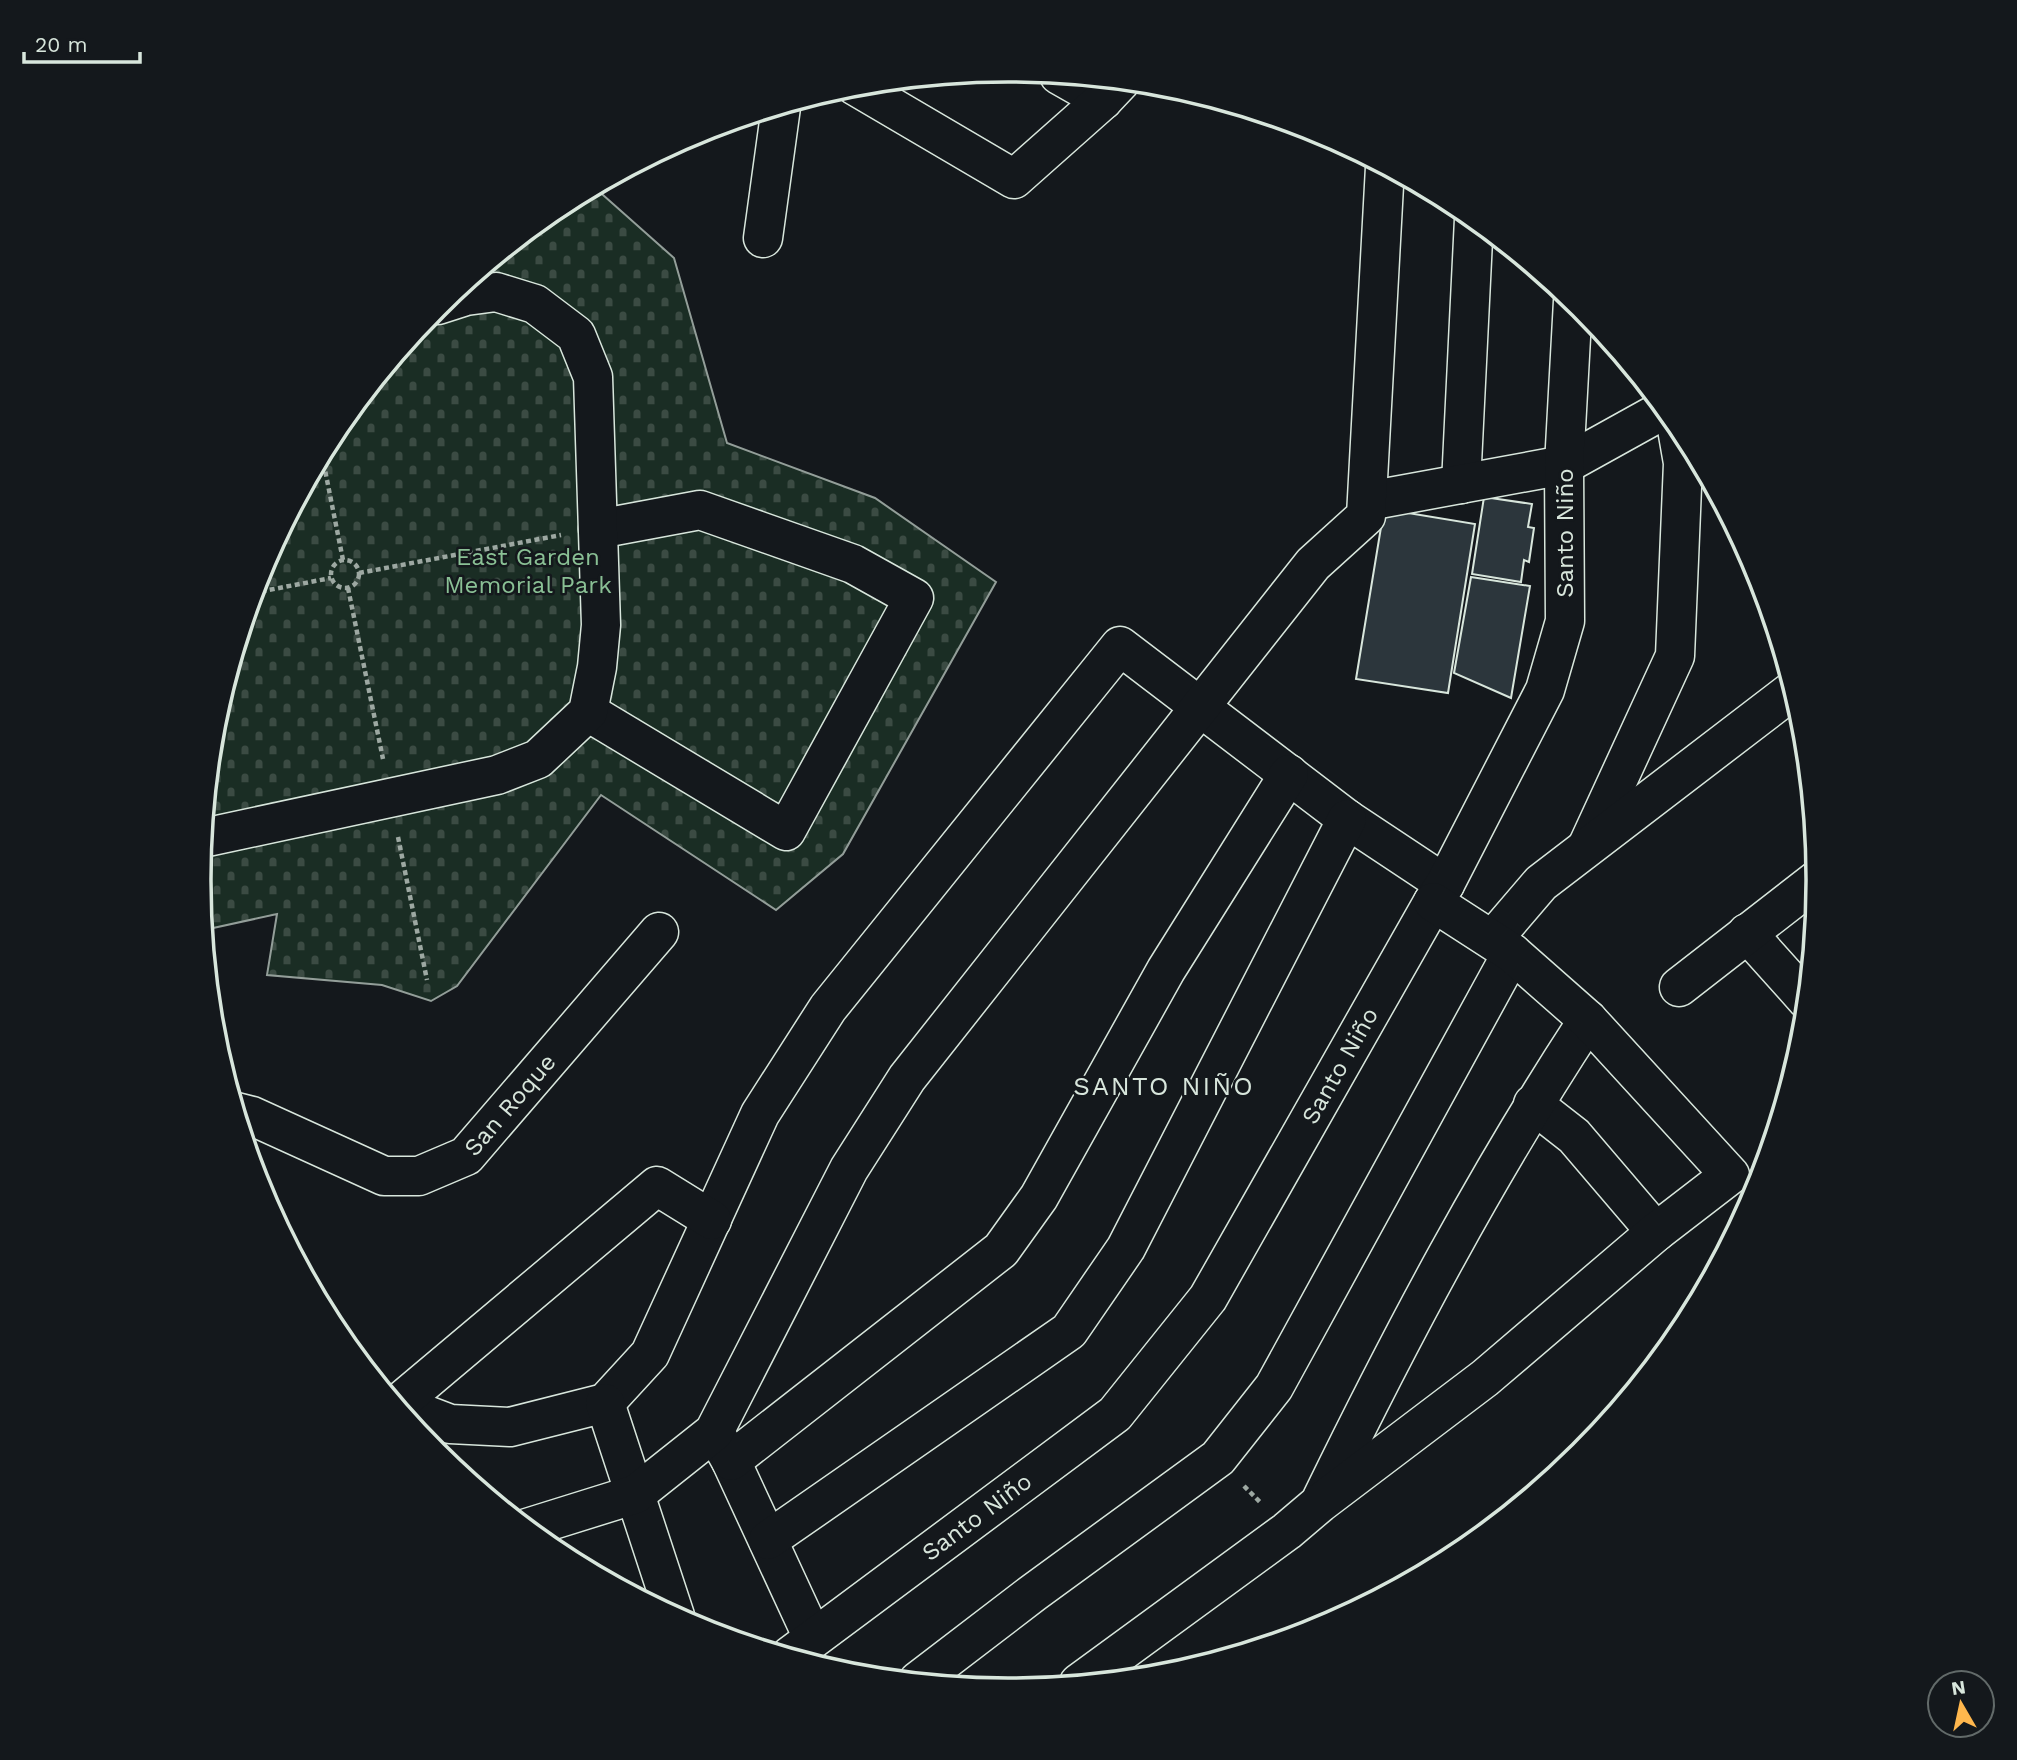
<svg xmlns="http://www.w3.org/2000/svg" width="2017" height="1760" viewBox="0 0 2017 1760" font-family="'Work Sans',sans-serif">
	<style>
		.cemetery { fill: url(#cemetery-stones); stroke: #939e99; stroke-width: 2 }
		.building { fill: #2c363c; stroke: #d8e6dc; stroke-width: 2 }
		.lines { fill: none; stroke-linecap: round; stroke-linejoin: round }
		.minor-casing { stroke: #d8e6dc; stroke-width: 41 }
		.path { stroke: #9da8a2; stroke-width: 4.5; stroke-dasharray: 5 3.5; stroke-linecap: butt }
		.minor { stroke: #14181c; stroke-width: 38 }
		.labels { text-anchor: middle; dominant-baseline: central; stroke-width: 5; stroke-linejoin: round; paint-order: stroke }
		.street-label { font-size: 24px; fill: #d8e6dc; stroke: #14181c }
		.park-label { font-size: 24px; fill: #8ac095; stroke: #14181c }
		.neighbourhood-label { font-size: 26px; letter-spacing: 2px; fill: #d8e6dc; stroke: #14181c }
		.rim { fill: none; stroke: #d8e6dc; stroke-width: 3.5 }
	</style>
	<defs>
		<pattern id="cemetery-stones" width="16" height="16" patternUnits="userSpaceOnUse" patternTransform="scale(1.75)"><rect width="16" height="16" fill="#1a2d24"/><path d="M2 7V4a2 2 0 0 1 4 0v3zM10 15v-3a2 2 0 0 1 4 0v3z" fill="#3b4b43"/></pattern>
	</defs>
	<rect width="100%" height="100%" fill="#14181c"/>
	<polygon class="cemetery" points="594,187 674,258 727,443 875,498 996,582 843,854 776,910 601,795 457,986 431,1001 382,985 267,975 277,914 204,930 199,880 214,722 260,570 335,430 436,307 559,206"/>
	<g class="building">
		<polygon points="1484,497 1532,504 1528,527 1534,528 1529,562 1524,560 1521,582 1472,574"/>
		<polygon points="1384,509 1475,524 1448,693 1356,679"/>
		<polygon points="1471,577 1530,586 1511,698 1454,673"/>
	</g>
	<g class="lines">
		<defs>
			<g id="minor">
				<polyline points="1059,75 1103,100"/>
				<polyline points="854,85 1014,179 1103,100 1121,81"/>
				<polyline points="763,238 781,107"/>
				<polyline points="1461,484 1474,219"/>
				<polyline points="1368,501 1564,465 1665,409"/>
				<polyline points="588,712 786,831 914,598 853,564 700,510 598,529"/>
				<polyline points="203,838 497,775 538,759 588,712 597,667 601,625 593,377 576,335 535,304 496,292 466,296 438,305"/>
				<polyline points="1587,847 1675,656 1683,463 1676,423"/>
				<polyline points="1747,933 1807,1000"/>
				<polyline points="1493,939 1541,883 1793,690"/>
				<polyline points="1679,987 1818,879"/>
				<polyline points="1533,1104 1574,1136 1656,1232"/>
				<path id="s1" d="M 236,1112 L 252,1116 L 384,1176 L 419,1176 L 466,1156 L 659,932"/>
				<polyline points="395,1403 450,1424 510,1427 605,1403 650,1354 760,1114 828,1008 1120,646 1347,819 1445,884"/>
				<polyline points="605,1403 675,1616"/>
				<polyline points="398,1404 657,1186 712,1220"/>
				<polyline points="718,1438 731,1461 813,1638"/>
				<polyline points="731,1461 1001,1250 1039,1197 1166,970 1289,774"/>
				<path d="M 1322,1498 C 1402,1334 1488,1172 1588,1020"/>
				<polyline points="527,1528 636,1494 714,1432 849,1169 907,1078 1313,564 1366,516 1385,167"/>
				<polyline points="768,1540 1069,1331 1126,1248 1347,819"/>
				<path id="s2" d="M 790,1656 L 1115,1414 L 1208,1298 L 1433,902 L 1445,884 L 1545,690 L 1565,621 L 1564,465 L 1573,301"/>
				<polyline points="918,1681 1033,1593 1218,1458 1274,1387 1512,953"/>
				<polyline points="1079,1683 1287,1531 1320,1503 1485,1378 1656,1232 1730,1175 1588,1020 1512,953 1433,902"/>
			</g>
		</defs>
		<use href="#minor" class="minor-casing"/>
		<g class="path">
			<polyline points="322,455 343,560"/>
			<circle cx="345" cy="574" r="14"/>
			<polyline points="359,573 561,535"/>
			<polyline points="348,588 383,759"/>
			<polyline points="253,593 331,578"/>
			<polyline points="398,837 427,980"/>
			<polyline points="1244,1486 1260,1502"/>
		</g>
		<use href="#minor" class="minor"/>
	</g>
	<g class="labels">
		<g class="street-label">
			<text transform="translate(1565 533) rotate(-90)">Santo Niño</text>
			<text stroke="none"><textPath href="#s2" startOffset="821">Santo Niño</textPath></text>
			<text stroke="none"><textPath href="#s1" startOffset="315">San Roque</textPath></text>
			<text stroke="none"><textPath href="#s2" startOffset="233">Santo Niño</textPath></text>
		</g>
		<g class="park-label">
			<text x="528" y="557">East Garden<tspan x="528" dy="28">Memorial Park</tspan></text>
		</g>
		<g class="neighbourhood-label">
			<text x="1164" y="1086">SANTO NIÑO</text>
		</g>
	</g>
	<path d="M0 0H2017V1760H0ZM1008 82H1009A797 797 0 0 1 1806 879V881A797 797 0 0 1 1009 1678H1008A797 797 0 0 1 211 881V879A797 797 0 0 1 1008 82Z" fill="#14181c" fill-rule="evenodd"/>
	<path class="rim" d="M1008 82H1009A797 797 0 0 1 1806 879V881A797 797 0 0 1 1009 1678H1008A797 797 0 0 1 211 881V879A797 797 0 0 1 1008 82Z"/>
	<g transform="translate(1961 1704) rotate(351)"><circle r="33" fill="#14181c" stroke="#626a69" stroke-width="2"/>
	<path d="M0-5L12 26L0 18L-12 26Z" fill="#ffb74d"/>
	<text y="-10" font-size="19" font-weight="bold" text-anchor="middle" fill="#d8e6dc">N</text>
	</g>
	<path d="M24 52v10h116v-10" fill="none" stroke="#d8e6dc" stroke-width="3.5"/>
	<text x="35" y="52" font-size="21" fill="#d8e6dc" stroke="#14181c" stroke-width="5" paint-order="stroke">20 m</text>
</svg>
